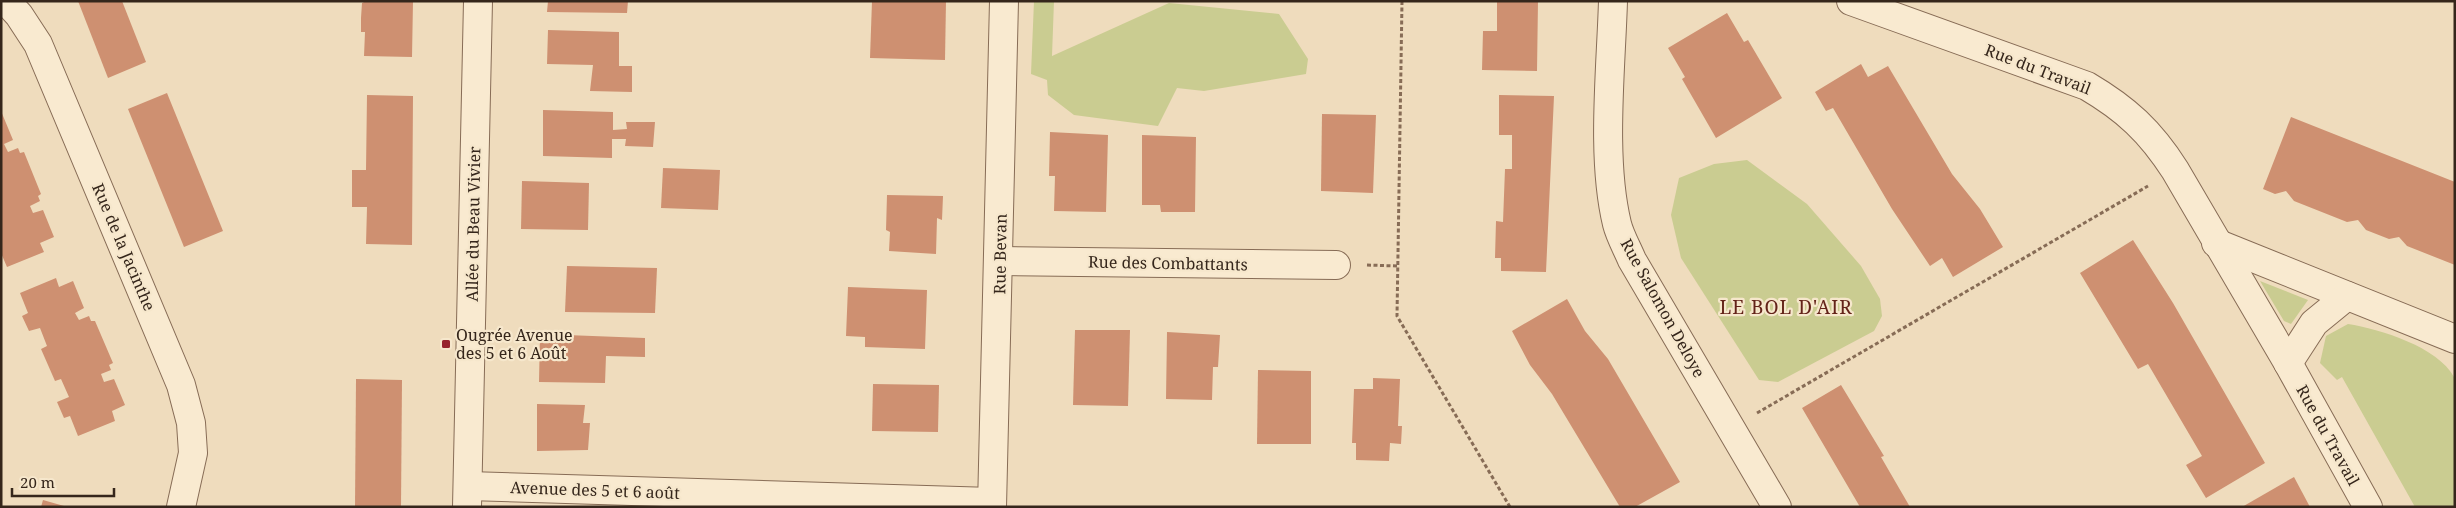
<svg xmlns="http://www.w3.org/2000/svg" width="2456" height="508" viewBox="0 0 2456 508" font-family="'Noto Serif',serif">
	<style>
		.green { fill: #cacc91 }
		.building { fill: #ce9071 }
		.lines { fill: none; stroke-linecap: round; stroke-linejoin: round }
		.street-casing { stroke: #876c56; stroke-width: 30 }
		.path { stroke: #876c56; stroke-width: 3; stroke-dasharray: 4 2.5; stroke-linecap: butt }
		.street { stroke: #f9ead0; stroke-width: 28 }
		.poi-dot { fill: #97242e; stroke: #f6e7cc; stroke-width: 2 }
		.labels { text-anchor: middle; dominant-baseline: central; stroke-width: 4.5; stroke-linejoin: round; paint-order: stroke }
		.street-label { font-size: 16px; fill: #35261b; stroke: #f6e7cc }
		.poi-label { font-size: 16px; fill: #35261b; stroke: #f6e7cc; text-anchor: start }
		.quarter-label { font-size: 19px; letter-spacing: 1px; fill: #632319; stroke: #f6e7cc }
	</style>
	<rect width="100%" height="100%" fill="#efdcbd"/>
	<g class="green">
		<polygon points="1034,1 1054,1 1052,56 1169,3 1279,14 1308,59 1306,74 1204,91 1177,88 1158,126 1074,115 1048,95 1047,80 1031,74"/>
		<polygon points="1747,160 1807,204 1861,266 1880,299 1882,316 1874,331 1778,382 1759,380 1681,258 1671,215 1679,178 1714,164"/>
		<polygon points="2260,281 2308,300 2291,324 2284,321"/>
		<path d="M 2348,324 C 2380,329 2438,347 2454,377 C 2456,386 2455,489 2455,507 L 2415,507 L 2342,377 L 2337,380 L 2320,363 L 2326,336 Z"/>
	</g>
	<g class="building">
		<polygon points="78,1 122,1 146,62 108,78"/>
		<polygon points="366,1 413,1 412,57 364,56 365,32 361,32 361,18 362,3"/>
		<polygon points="548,1 628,1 627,13 547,12"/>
		<polygon points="872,1 946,1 945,60 870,58"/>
		<polygon points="1497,1 1538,1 1537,71 1482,70 1483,31 1497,31"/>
		<polygon points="1727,13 1744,42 1748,40 1782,98 1716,138 1682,79 1685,77 1668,48"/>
		<polygon points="548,30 619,32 619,66 632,66 632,92 590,91 593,65 547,64"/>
		<polygon points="1861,64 1868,77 1888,66 1952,174 1980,209 2003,247 1953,277 1942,258 1930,266 1892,209 1833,108 1826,111 1815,92"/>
		<polygon points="167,93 223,231 184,247 128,109"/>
		<polygon points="367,95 413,96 412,245 366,244 367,207 352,207 352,170 366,170"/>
		<polygon points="1499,95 1554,96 1546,272 1501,271 1501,258 1495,258 1496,221 1503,222 1505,169 1512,169 1512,135 1499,135"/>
		<polygon points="543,110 613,112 613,130 627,129 626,122 655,122 653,147 625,146 626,139 612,139 612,158 543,156"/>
		<polygon points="1,111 13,140 4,144 8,152 18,148 20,153 24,152 41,194 38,196 40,201 30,206 33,213 43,210 54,237 40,243 44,252 7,267 1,253"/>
		<polygon points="1322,114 1376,115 1373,193 1321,191"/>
		<polygon points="2291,117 2455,182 2455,265 2407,246 2399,237 2389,239 2366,230 2358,220 2347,222 2294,201 2286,191 2275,194 2263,189"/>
		<polygon points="1050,132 1108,135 1106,212 1054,211 1055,176 1049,176"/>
		<polygon points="1142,135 1196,137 1195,212 1161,212 1160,205 1142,205"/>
		<polygon points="663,168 720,170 718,210 661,208"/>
		<polygon points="522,181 589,183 588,230 521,229"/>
		<polygon points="887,195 943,196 942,220 937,218 936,254 889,251 890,232 886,230"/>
		<polygon points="2133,240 2173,303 2265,463 2206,498 2186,465 2202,456 2148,364 2138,369 2080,273"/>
		<polygon points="567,266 657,268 655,313 565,312"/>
		<polygon points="56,278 59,287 73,281 84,308 75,313 79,320 89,316 91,321 95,321 113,363 109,365 111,370 101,374 104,382 114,379 125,405 112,411 115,421 78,436 70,416 64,418 57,402 69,397 61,379 55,381 41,349 47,346 40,328 29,331 22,316 28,313 20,293"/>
		<polygon points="848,287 927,290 925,349 865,347 865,337 846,336"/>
		<polygon points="1567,299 1585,331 1608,359 1680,482 1635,507 1620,507 1552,394 1530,365 1512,331"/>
		<polygon points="1075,330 1130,330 1128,406 1073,405"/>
		<polygon points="1167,332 1220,335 1218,367 1213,367 1212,400 1166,399"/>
		<polygon points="540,334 645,338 645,357 606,356 605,383 539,382"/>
		<polygon points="1258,370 1311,371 1311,444 1257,444"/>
		<polygon points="1373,378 1400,379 1398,426 1402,426 1401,444 1390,443 1389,461 1356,460 1356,443 1352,443 1354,389 1373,389"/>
		<polygon points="356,379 402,380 401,507 355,507"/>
		<polygon points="873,384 939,385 938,432 872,431"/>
		<polygon points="1841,385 1884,456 1881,457 1910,507 1860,507 1802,408"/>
		<polygon points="537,404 585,405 583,423 590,423 588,450 537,451"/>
		<polygon points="2294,477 2310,507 2242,507"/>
		<polygon points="43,500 64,506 64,507 41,507"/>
	</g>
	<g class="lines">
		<defs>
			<g id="street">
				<polyline points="6,1 19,15 38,44 181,385 191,423 193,453 181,507"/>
				<path d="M 1613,1 C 1611,69 1601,158 1617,224 C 1620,236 1627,248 1632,260 L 1777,507"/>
				<path d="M 1851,1 L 2087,86 C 2126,109 2150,131 2175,170 L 2288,363 L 2368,507"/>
				<polyline points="2216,243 2455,339"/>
				<polyline points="1000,261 1336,265"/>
				<polyline points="2288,363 2314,323 2347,296"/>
				<polyline points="468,486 992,502"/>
				<polyline points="467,507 478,1"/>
				<polyline points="992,507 1004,1"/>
			</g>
		</defs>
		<use href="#street" class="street-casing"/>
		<g class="path">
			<polyline points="1402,1 1397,316 1510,507"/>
			<polyline points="1367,265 1397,266"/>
			<polyline points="1757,413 2148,186"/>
		</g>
		<use href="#street" class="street"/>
	</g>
	<rect class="poi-dot" x="441" y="339" width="10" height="10" rx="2.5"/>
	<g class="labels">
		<g class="street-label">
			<text transform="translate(2038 69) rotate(21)">Rue du Travail</text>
			<text transform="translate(473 224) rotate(-89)">Allée du Beau Vivier</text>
			<text transform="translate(124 247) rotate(67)">Rue de la Jacinthe</text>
			<text transform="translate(1000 254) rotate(-89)">Rue Bevan</text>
			<text transform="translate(1168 263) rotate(1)">Rue des Combattants</text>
			<text transform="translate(1663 308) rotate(61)">Rue Salomon Deloye</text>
			<text transform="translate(2328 435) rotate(61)">Rue du Travail</text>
			<text transform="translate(595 490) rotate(2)">Avenue des 5 et 6 août</text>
		</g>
		<g class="poi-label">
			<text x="456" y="335">Ougrée Avenue<tspan x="456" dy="18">des 5 et 6 Août</tspan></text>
		</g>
		<g class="quarter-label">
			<text x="1786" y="307">LE BOL D'AIR</text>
		</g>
	</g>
	<rect width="2456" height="508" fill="none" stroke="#35261b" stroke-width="5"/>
	<path d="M12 488v8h102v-8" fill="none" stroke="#35261b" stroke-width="2.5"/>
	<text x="20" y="488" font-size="15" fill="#35261b" stroke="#f6e7cc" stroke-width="4" paint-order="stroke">20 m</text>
</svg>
